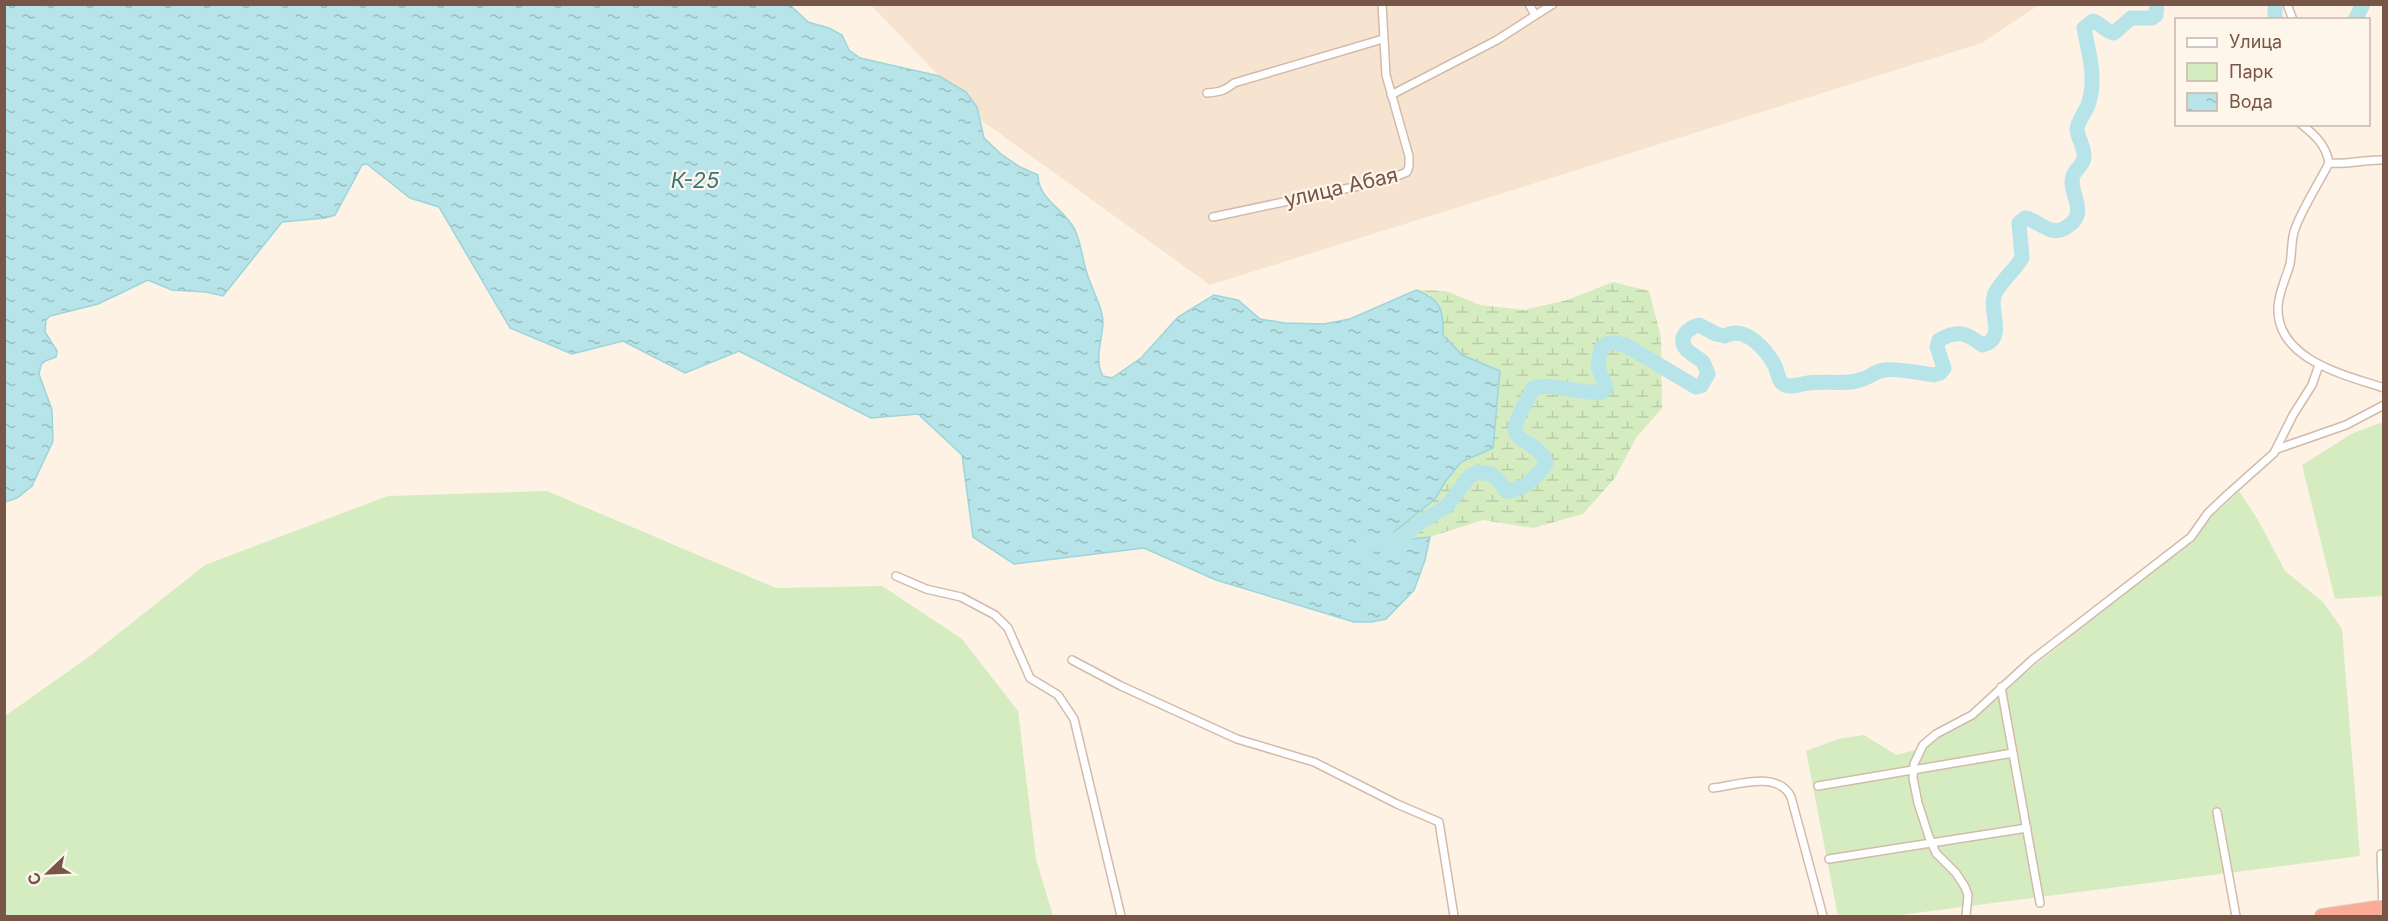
<svg xmlns="http://www.w3.org/2000/svg" width="2388" height="921" viewBox="0 0 2388 921" font-family="Inter,sans-serif">
	<style>
		.residential { fill: #f6e4d1 }
		.green { fill: #d5ecc1 }
		.wetland { fill: url(#wetland-marsh) }
		.water { fill: url(#water-ripples); stroke: #9cd5db; stroke-width: 1.5 }
		.lines { fill: none; stroke-linecap: round; stroke-linejoin: round }
		.river { stroke: #b7e4e9; stroke-width: 15 }
		.street-casing { stroke: #d2bbab; stroke-width: 10 }
		.highway-casing { stroke: #dcd3cf; stroke-width: 16 }
		.street { stroke: #fff; stroke-width: 7 }
		.highway { stroke: #fcac96; stroke-width: 14 }
		.labels { text-anchor: middle; dominant-baseline: central; stroke-width: 4.5; stroke-linejoin: round; paint-order: stroke }
		.street-label { font-size: 21px; fill: #785647; stroke: #fff6eb }
		.water-label { font-size: 22px; font-style: italic; fill: #3a767e; stroke: #fff6eb }
	</style>
	<defs>
		<pattern id="wetland-marsh" width="20" height="14" patternUnits="userSpaceOnUse" patternTransform="scale(1.5)"><rect width="20" height="14" fill="#d5ecc1"/><path d="M1 5h8M5 5V1M11 12h8M15 12V8" fill="none" stroke="#bacca7"/></pattern>
		<pattern id="water-ripples" width="26" height="14" patternUnits="userSpaceOnUse" patternTransform="scale(1.5)"><rect width="26" height="14" fill="#b7e4e9"/><path d="M2 4q2-2 4 0t4 0M15 11q2-2 4 0t4 0" fill="none" stroke="#9abcbf"/></pattern>
	</defs>
	<rect width="100%" height="100%" fill="#fef2e4"/>
	<polygon class="residential" points="871,5 2039,5 1982,43 1210,285 981,120"/>
	<g class="green">
		<polygon points="2383,422 2383,596 2335,599 2302,465 2353,433"/>
		<polygon points="547,491 776,588 882,586 962,639 1018,711 1036,859 1053,916 5,916 5,716 90,656 205,565 388,496"/>
		<polygon points="2239,491 2258,520 2285,571 2323,602 2342,629 2360,856 1892,916 1838,916 1806,751 1838,739 1864,735 1896,755 1923,748 2043,659 2176,551"/>
	</g>
	<polygon class="wetland" points="1613,282 1649,291 1661,337 1662,408 1636,438 1615,478 1583,514 1533,528 1483,520 1430,537 1381,543 1435,499 1445,482 1461,462 1493,447 1500,371 1462,355 1443,335 1430,295 1416,290 1446,291 1480,305 1524,310 1567,300"/>
	<path class="water" d="M 5,4 L 790,5 L 808,22 L 829,28 L 842,35 L 849,50 L 860,58 L 939,76 L 966,92 L 977,107 L 984,138 L 1001,154 L 1020,167 L 1038,175 C 1038,200 1065,209 1075,230 C 1081,243 1082,256 1086,270 C 1090,287 1103,306 1103,323 C 1102,340 1094,361 1103,376 L 1112,378 L 1141,358 L 1178,317 L 1214,295 L 1238,300 L 1260,319 L 1285,323 L 1324,324 L 1350,319 L 1416,290 C 1441,299 1444,311 1443,335 L 1462,355 L 1500,371 L 1493,448 L 1461,462 L 1445,482 L 1435,499 L 1382,542 L 1430,537 L 1425,560 L 1414,590 L 1386,619 L 1371,622 L 1354,622 L 1216,580 L 1144,548 L 1014,564 L 973,537 L 962,455 L 918,414 L 871,418 L 739,351 L 685,373 L 623,341 L 572,354 L 510,328 L 439,207 L 410,198 L 367,164 L 362,165 L 335,215 L 325,218 L 282,222 L 223,296 L 206,292 L 172,290 L 148,280 L 98,304 L 50,316 L 46,320 L 45,332 L 57,351 L 56,357 L 45,361 L 41,365 L 39,374 L 52,410 L 53,441 L 32,486 L 17,498 L 5,502 Z"/>
	<g class="lines">
		<g class="river">
			<polyline points="2275,4 2275,20"/>
			<polyline points="2355,20 2363,4"/>
			<path d="M 1362,546 L 1400,539 L 1418,524 L 1447,506 L 1469,477 L 1477,472 L 1491,474 L 1500,482 L 1506,491 C 1523,491 1536,478 1546,464 C 1543,443 1510,443 1516,424 C 1519,412 1528,400 1533,388 C 1555,382 1579,395 1602,392 L 1606,387 L 1598,367 L 1601,348 C 1609,340 1616,343 1627,346 L 1696,387 L 1701,386 L 1708,374 C 1706,370 1705,364 1702,361 C 1697,357 1691,354 1686,349 C 1677,338 1688,328 1699,325 L 1716,334 L 1725,336 C 1745,325 1766,349 1775,366 C 1778,373 1778,382 1785,385 C 1792,388 1801,384 1808,383 C 1826,380 1845,386 1863,379 C 1870,377 1875,371 1884,370 C 1896,368 1920,373 1934,375 L 1940,373 L 1944,368 L 1937,347 L 1939,340 C 1957,330 1966,332 1982,345 C 2007,339 1989,313 1994,296 C 1997,285 2015,270 2022,258 L 2019,223 L 2025,218 C 2038,220 2050,236 2063,229 C 2093,214 2067,194 2073,176 C 2075,169 2084,165 2084,157 C 2085,148 2078,139 2077,130 C 2077,122 2085,113 2088,105 C 2097,79 2089,54 2084,28 L 2093,21 C 2101,23 2104,31 2114,33 L 2131,18 L 2152,18 L 2156,15 L 2157,4"/>
		</g>
		<defs>
			<g id="street">
				<polyline points="1529,4 1535,15"/>
				<polyline points="2287,4 2293,20"/>
				<path d="M 1207,93 C 1219,92 1225,91 1234,83 L 1383,39"/>
				<polyline points="1391,95 1497,40 1553,4"/>
				<path d="M 2301,124 C 2315,135 2326,145 2329,163 C 2320,181 2299,214 2294,232 C 2291,243 2292,254 2290,264 C 2286,279 2278,293 2278,308 C 2277,360 2345,375 2384,388"/>
				<path d="M 2329,163 C 2347,165 2365,159 2384,160"/>
				<polyline points="1213,217 1387,180 1407,172 1409,166 1409,156 1386,75 1382,4"/>
				<polyline points="2277,449 2346,425 2384,405"/>
				<polyline points="896,576 926,589 961,597 995,615 1008,628 1030,678 1058,695 1074,719 1121,916"/>
				<polyline points="1072,660 1121,686 1237,739 1314,762 1397,804 1439,822 1454,916"/>
				<polyline points="2001,687 2040,903"/>
				<polyline points="1818,786 2013,753"/>
				<path d="M 1713,788 C 1737,785 1778,770 1791,797 L 1823,916"/>
				<polyline points="2217,812 2236,916"/>
				<polyline points="2381,854 2383,907"/>
				<polyline points="1829,859 2027,828"/>
				<polyline points="1966,916 1968,895 1965,887 1956,873 1936,853 1929,837 1918,803 1913,778 1914,764 1923,745 1936,734 1972,715 2032,660 2191,537 2208,513 2227,495 2274,453 2293,415 2312,385 2319,365"/>
			</g>
			<polyline id="highway" points="2322,916 2384,907"/>
		</defs>
		<use href="#street" class="street-casing"/>
		<use href="#highway" class="highway-casing"/>
		<use href="#street" class="street"/>
		<use href="#highway" class="highway"/>
	</g>
	<g class="labels">
		<g class="street-label">
			<text transform="translate(1341 187) rotate(-13)">улица Абая</text>
		</g>
		<g class="water-label">
			<text x="695" y="180">К-25</text>
		</g>
	</g>
	<rect width="2388" height="921" fill="none" stroke="#785647" stroke-width="12"/>
	<rect x="2175" y="18" width="195" height="108" fill="#fff6eb" stroke="#c9b6a9" stroke-width="1.5"/>
	<rect x="2187" y="38" width="30" height="9" fill="#ffffff" stroke="#c9b6a9" stroke-width="1.5"/>
	<text x="2229" y="48" font-size="18" fill="#785647">Улица</text>
	<rect x="2187" y="63" width="30" height="18" fill="#d5ecc1" stroke="#c9b6a9" stroke-width="1.5"/>
	<text x="2229" y="78" font-size="18" fill="#785647">Парк</text>
	<rect x="2187" y="93" width="30" height="18" fill="url(#water-ripples)" stroke="#c9b6a9" stroke-width="1.5"/>
	<text x="2229" y="108" font-size="18" fill="#785647">Вода</text>
	<g transform="translate(48 873) rotate(247)" stroke="#fff6eb" stroke-width="4.5" paint-order="stroke">
	<path d="M0-4.5L10 22L0 15L-10 22Z" fill="#785647"/>
	<text y="-9" font-size="16" font-weight="bold" text-anchor="middle" fill="#785647">С</text>
	</g>
</svg>
